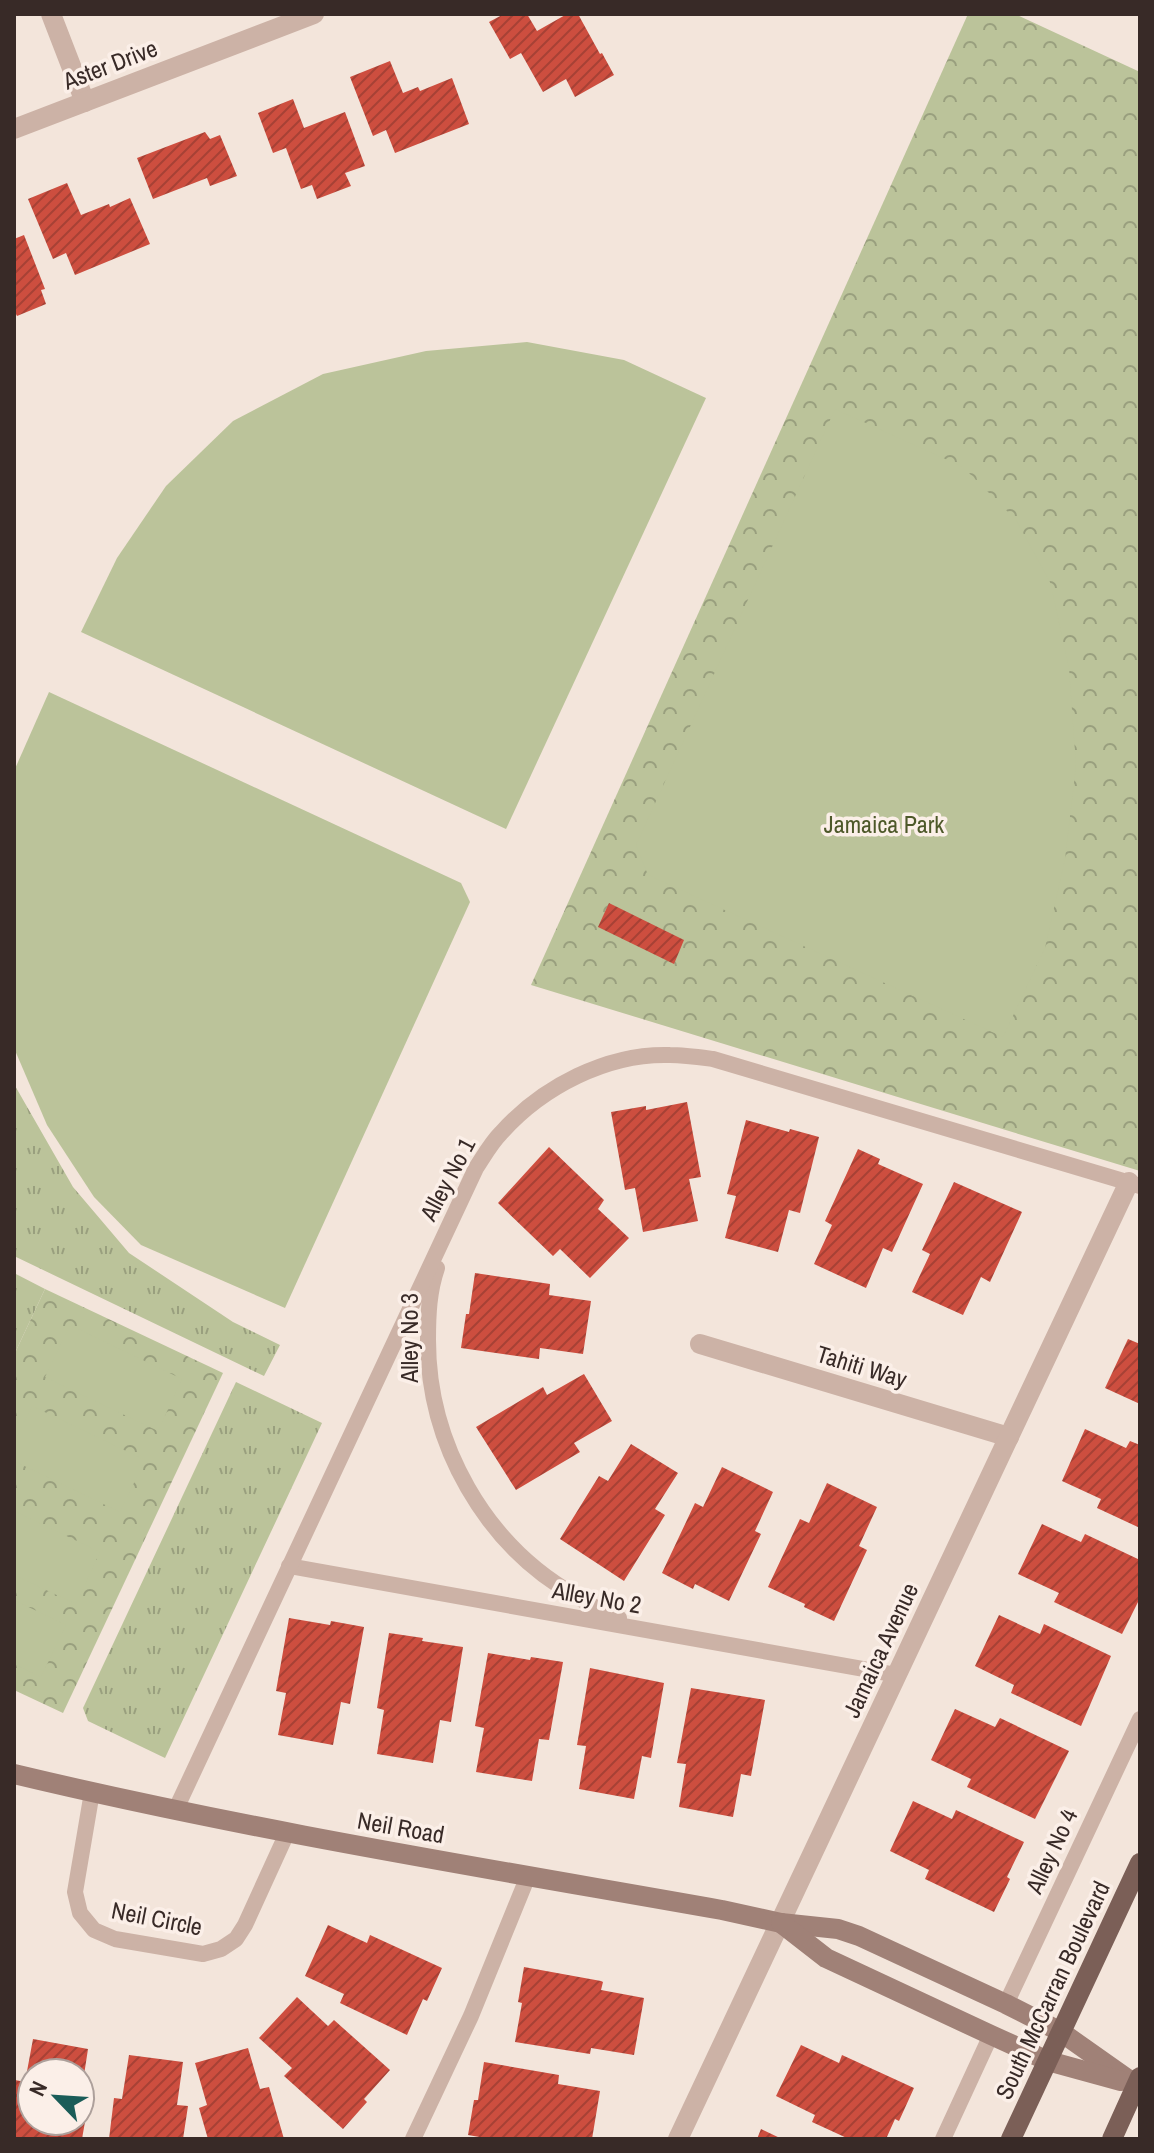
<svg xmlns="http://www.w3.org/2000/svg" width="1154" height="2153" viewBox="0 0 1154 2153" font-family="'Archivo Narrow',sans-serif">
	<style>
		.grass { fill: url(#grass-tufts) }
		.park { fill: url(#park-crowns) }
		.pitch { fill: #bbc39a }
		.building { fill: url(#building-hatch) }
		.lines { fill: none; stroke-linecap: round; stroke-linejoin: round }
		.lane { stroke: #ccb2a6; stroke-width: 16 }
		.street { stroke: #ccb2a6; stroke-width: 20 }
		.secondary { stroke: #a08177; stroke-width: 20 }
		.primary { stroke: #7b5f57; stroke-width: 20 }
		.labels { text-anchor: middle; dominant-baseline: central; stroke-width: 7; stroke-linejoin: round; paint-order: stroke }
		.street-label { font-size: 24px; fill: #382a27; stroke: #fbefe8 }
		.park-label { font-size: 24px; fill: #4d5829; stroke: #fbefe8 }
	</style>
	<defs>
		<pattern id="grass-tufts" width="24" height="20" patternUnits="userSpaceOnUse" patternTransform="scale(2)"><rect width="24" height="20" fill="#bbc39a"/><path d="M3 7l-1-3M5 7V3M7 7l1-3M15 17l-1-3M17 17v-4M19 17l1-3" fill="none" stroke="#999f7e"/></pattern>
		<pattern id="park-crowns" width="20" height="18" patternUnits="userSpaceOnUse" patternTransform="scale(2)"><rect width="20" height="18" fill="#bbc39a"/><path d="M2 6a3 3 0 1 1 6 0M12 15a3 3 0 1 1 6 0" fill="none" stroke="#999f7e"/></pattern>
		<pattern id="building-hatch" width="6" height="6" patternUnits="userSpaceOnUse" patternTransform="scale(2)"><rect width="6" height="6" fill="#cd4e3f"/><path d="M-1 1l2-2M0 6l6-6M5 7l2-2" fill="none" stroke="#a74135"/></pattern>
	</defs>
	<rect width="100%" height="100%" fill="#f3e5db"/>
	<g class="grass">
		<polygon points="14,1084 73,1187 129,1253 233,1322 280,1345 264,1376 14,1256"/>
		<polygon points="14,1273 45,1289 14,1355"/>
		<polygon points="236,1382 322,1423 165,1758 88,1721 83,1708"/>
	</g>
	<g class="park">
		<polygon points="968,14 1015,14 1140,72 1140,1171 531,985"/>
		<polygon points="45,1289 223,1373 63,1713 14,1690 14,1355"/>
	</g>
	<g class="pitch">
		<polygon points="527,342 624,360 706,398 506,829 81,632 117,558 166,486 233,421 323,374 426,351"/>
		<polygon points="835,409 963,467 1016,520 1050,582 1069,668 1076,766 1065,859 1045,948 1003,1037 648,875 636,845"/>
		<polygon points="49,692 461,883 470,902 285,1308 141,1245 94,1197 47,1125 14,1048 14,771"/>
		<polygon points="70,1325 182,1379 158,1431 45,1377"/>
		<polygon points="32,1406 145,1460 120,1512 14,1461 14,1443"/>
		<polygon points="14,1511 100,1552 76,1604 14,1575"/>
		<polygon points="14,1600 66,1625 41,1677 14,1664"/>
	</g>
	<g class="building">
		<polygon points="504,14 527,14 537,31 567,14 578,14 600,54 602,53 614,75 575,97 566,79 543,92 521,53 510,59 489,22"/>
		<polygon points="390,61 403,93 418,87 420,91 452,78 469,124 395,153 386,130 373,136 350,77"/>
		<polygon points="293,99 304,128 345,112 365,166 345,173 351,186 317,199 312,185 301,189 286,148 273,153 258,113"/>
		<polygon points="205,132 210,139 220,135 237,176 210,186 207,178 153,199 137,158"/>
		<polygon points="67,183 81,215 109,204 110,207 130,198 150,244 75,275 66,253 53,259 28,199"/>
		<polygon points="24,235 45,289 41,290 46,304 17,316 14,310 14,239"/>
		<polygon points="609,903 684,940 674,964 598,927"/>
		<polygon points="687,1102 701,1177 689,1179 698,1221 643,1232 635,1188 625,1190 611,1112 646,1106 646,1110"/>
		<polygon points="746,1120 789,1132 790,1129 819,1137 800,1213 789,1210 778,1252 725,1238 736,1196 727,1194"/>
		<polygon points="549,1147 604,1200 598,1209 629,1238 590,1278 560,1249 553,1256 498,1203"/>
		<polygon points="858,1149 880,1159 878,1164 923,1184 892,1252 883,1248 866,1288 814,1264 832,1225 825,1221"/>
		<polygon points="954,1182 1022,1212 990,1282 981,1277 963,1315 912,1292 930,1254 922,1250"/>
		<polygon points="475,1273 550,1284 549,1295 591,1301 583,1354 540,1348 539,1359 461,1348 466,1314 469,1314"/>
		<polygon points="1128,1339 1140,1344 1140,1404 1105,1388"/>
		<polygon points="584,1374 612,1421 574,1443 580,1452 516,1490 476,1427 543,1387 547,1395"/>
		<polygon points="1085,1429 1126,1448 1130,1441 1140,1445 1140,1528 1097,1508 1101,1499 1062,1481"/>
		<polygon points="631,1444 678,1473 655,1509 665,1515 624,1581 560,1539 599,1476 608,1481"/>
		<polygon points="722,1467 773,1492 755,1531 761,1534 729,1601 695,1584 693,1589 662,1573 695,1503 703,1507"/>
		<polygon points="827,1483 877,1507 859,1546 867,1550 834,1621 804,1607 805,1604 768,1587 800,1519 809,1523"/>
		<polygon points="1042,1524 1081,1542 1085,1534 1140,1560 1140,1598 1122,1634 1054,1602 1059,1593 1018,1574"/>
		<polygon points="999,1615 1040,1634 1044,1624 1111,1656 1081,1726 1011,1693 1014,1685 975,1666"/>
		<polygon points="289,1618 330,1625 331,1621 364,1627 350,1704 341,1702 333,1745 278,1735 286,1693 276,1691"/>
		<polygon points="389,1633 423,1638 422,1641 463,1647 451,1722 440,1720 433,1763 377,1754 384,1710 377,1708"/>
		<polygon points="488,1653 530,1660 531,1657 563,1662 549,1740 539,1739 532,1781 476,1772 484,1728 475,1726"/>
		<polygon points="590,1668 664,1683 651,1758 642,1756 634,1799 579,1789 586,1746 577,1745"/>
		<polygon points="691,1688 765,1700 751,1776 741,1774 733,1817 679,1807 686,1764 677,1763"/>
		<polygon points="955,1709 995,1727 1000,1718 1069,1751 1035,1819 967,1787 971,1779 931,1760"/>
		<polygon points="913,1801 952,1819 956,1810 1024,1842 1007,1877 1010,1879 994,1912 925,1879 929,1870 890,1851"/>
		<polygon points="328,1925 367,1943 370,1935 442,1968 427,2001 423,1999 407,2035 340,2003 344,1994 305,1976"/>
		<polygon points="524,1967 601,1981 603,1982 601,1990 644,1998 634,2055 591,2048 590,2054 515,2042 522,2003 518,2002"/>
		<polygon points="297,1997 328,2026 334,2020 390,2070 364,2099 367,2102 343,2129 284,2076 292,2068 259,2038"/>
		<polygon points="33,2039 88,2049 82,2088 80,2087 80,2073 32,2073 32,2121 80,2121 80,2091 90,2093 82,2139 14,2139 15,2080 25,2082"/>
		<polygon points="801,2045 839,2063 842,2055 914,2088 899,2121 895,2119 886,2139 849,2139 812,2122 815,2115 776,2096"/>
		<polygon points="248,2048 260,2089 269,2087 284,2139 208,2139 199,2108 207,2105 195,2063"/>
		<polygon points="129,2055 183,2062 177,2105 188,2106 183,2139 109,2139 114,2098 122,2099"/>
		<polygon points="484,2062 559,2075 558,2084 600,2091 592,2139 491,2139 468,2135 474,2100 478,2100"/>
		<polygon points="761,2129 782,2139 757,2139"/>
	</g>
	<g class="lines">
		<g class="lane">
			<path d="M 437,1268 C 429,1291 428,1315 428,1340 C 428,1444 485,1545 576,1596 C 590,1605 604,1613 619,1618"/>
			<polyline points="289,1566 897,1675"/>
			<polyline points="92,1792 75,1892 80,1913 94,1930 115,1939 203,1954 221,1949 236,1939 245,1925 287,1833"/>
			<path d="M 175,1811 L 476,1168 C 484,1156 491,1143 501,1133 C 542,1087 607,1053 670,1055 C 684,1055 698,1057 713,1059 L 1140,1186"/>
			<polyline points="1006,2004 1140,1719"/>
			<polyline points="413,2139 471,2016 528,1876"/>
			<polyline points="943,2139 991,2035"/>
		</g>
		<g class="street">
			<polyline points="51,14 85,102"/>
			<polyline points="14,129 314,14"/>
			<polyline points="700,1344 1009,1437"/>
			<polyline points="678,2139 1129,1182"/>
		</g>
		<g class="secondary">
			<path d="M 14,1774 C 248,1830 485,1868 722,1910 L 781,1923 L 838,1929 L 859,1936 L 1006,2004 L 1061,2032 L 1136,2085"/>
			<polyline points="781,1923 826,1958 991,2035 1048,2061 1121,2081"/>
		</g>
		<g class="primary">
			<polyline points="1011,2139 1140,1863"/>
			<polyline points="1112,2139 1140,2077"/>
		</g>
	</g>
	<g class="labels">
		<g class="street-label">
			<text transform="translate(110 64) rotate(-21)">Aster Drive</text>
			<text transform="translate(447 1179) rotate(-62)">Alley No 1</text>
			<text transform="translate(409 1338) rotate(-90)">Alley No 3</text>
			<text transform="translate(862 1366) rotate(17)">Tahiti Way</text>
			<text transform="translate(597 1597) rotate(10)">Alley No 2</text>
			<text transform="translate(880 1650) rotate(-65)">Jamaica Avenue</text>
			<text transform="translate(401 1827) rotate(10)">Neil Road</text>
			<text transform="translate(1051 1851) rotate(-65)">Alley No 4</text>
			<text transform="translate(157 1918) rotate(11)">Neil Circle</text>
			<text transform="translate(1052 1990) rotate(-65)">South McCarran Boulevard</text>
		</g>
		<g class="park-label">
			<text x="884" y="824">Jamaica Park</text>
		</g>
	</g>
	<rect width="1154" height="2153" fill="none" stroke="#382a27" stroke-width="32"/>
	<g transform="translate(56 2097) rotate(295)"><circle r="38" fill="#fbefe8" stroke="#ada09b" stroke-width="2"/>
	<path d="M0-6L14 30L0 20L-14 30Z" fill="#1a5c58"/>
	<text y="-12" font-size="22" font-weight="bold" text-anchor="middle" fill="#382a27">N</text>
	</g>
</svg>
